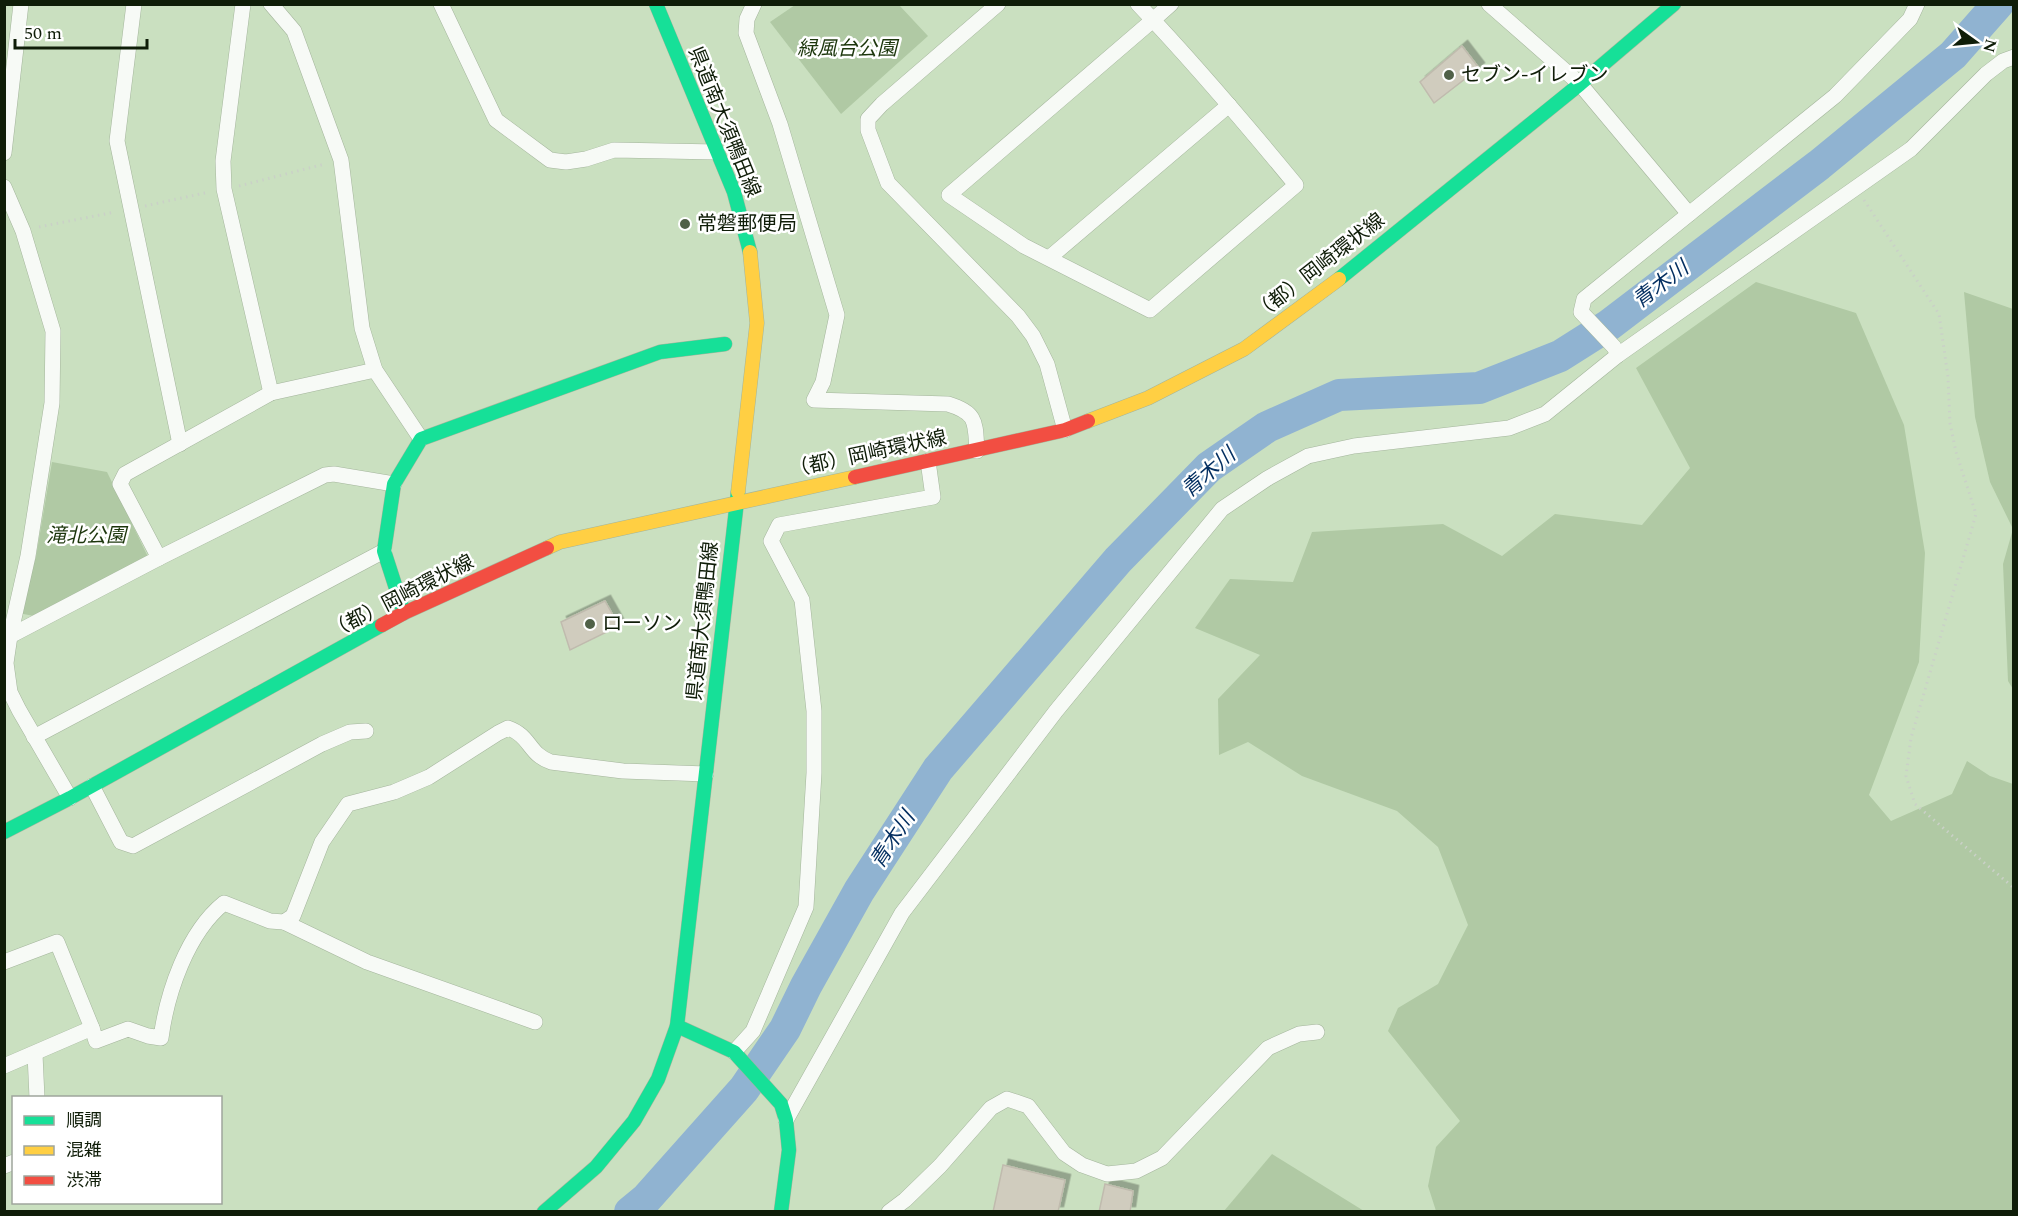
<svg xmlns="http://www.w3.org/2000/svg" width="2018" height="1216" viewBox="0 0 2018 1216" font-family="Spectral,'Noto Sans JP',serif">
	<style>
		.green { fill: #b0c9a4 }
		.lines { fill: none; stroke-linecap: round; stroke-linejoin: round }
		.river { stroke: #90b3d1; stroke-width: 32 }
		.building { fill: #d0ccbe; stroke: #c0bbae; stroke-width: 1.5; filter: url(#shadow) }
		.street-casing { stroke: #a4b59c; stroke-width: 16 }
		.fast-casing { stroke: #a4b59c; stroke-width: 15 }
		.slow-casing { stroke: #a4b59c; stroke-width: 15 }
		.jam-casing { stroke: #a4b59c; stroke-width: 15 }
		.path { stroke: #cad1c7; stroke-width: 3; stroke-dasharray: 1.5 4.5; stroke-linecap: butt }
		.street { stroke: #f7faf6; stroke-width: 15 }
		.fast { stroke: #16e098; stroke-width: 14 }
		.slow { stroke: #ffcf43; stroke-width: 14 }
		.jam { stroke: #f24e42; stroke-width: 14 }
		.poi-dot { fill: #506148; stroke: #fff; stroke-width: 2 }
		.labels { text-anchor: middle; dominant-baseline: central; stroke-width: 5; stroke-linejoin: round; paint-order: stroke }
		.park-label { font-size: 20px; font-style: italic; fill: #1c360c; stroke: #fff }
		.poi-label { font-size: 20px; fill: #0f1d08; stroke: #fff; text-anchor: start }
		.street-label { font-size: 20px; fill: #0f1d08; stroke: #fff }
		.water-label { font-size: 21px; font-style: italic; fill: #042f61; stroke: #fff }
	</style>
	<defs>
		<filter id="shadow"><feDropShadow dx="5.5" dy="-5.5" stdDeviation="0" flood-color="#0004"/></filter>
	</defs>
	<rect width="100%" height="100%" fill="#cae0c0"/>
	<g class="green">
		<polygon points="795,5 899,5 928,36 841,114 770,22"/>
		<polygon points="1756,282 1856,313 1904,425 1925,553 1919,662 1869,795 1891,821 1952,794 1967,761 1990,776 2013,784 2013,1211 1436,1211 1428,1186 1436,1147 1460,1121 1388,1031 1398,1008 1438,984 1468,925 1438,847 1397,811 1302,776 1248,742 1219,755 1218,699 1260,655 1195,628 1230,579 1293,582 1312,532 1443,524 1502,556 1555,514 1642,525 1690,468 1636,368"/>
		<polygon points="1964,292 2013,309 2013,689 2008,681 2003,564 2013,529 1990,482 1975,417"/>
		<polygon points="52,462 107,472 148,557 34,616 18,613 36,557"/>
		<polygon points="1272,1154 1364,1211 1224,1211"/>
	</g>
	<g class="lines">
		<polyline class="river" points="630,1212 647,1198 744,1089 785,1029 806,986 859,891 938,769 1118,560 1209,467 1267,427 1339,395 1479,388 1560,356 1609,325 1819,165 1953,55 1998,4"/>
	</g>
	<g class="building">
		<polygon points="1462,46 1479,68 1434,103 1420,82"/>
		<polygon points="605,601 619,626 570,650 561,622"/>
		<polygon points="1003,1165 1065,1180 1058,1212 993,1212"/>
		<polygon points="1105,1184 1133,1191 1130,1212 1099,1212"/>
	</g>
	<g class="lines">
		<defs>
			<g id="street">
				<polyline points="134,4 117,141 180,444"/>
				<polyline points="243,4 223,161 224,189 271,393"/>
				<polyline points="271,4 294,31 341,160 362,328 375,370 421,439"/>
				<polyline points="441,4 496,120 550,160 566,162 586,159 614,150 717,152"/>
				<path d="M 754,4 L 747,19 L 746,33 L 780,124 L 837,315 L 823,382 L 814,400 L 948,404 C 978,413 975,423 977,451"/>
				<polyline points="998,4 882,104 868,119 868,130 888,183 1018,316 1033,336 1047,364 1065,430"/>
				<path d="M 1138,4 C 1193,62 1245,123 1296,185 L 1150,310 L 1024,246 L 949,195 L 1153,20 L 1171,4"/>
				<polyline points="1489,4 1580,84 1689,214"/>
				<polyline points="4,153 21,4"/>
				<polyline points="4,187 23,231 53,331 52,403 28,556 10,636 6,663 10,692 19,710 70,798"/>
				<polyline points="1049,258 1229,105"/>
				<polyline points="1618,355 1614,347 1581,312 1584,299 1835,96 1910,19 1917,4"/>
				<polyline points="159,558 120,484 125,474 271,393 375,370"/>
				<polyline points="10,636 159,558 325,475 334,474 394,484"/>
				<polyline points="34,737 384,551"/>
				<polyline points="92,786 121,842 133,846 322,744 350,732 366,731"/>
				<polyline points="284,922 367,962 535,1022"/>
				<polyline points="4,962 57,942 92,1028 4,1066"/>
				<path d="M 92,1028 L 96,1041 L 128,1029 L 148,1036 L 161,1038 C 167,993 187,933 224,903 L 270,921 L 284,922 L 293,916 L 322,842 L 348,804 L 394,792 L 429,777 L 498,733 L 508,728 C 531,736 528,754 551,762 L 623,771 L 706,774"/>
				<polyline points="734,1052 753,1031 806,907 814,773 814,711 802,600 771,541 779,525 933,497 928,461"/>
				<polyline points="35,1054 37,1098"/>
				<polyline points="786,1120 902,913 1056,711 1222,509 1268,478 1308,456 1354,446 1509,428 1545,414 1618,355 1911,149 1986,74 2003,61 2014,57"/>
				<polyline points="4,1166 14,1162"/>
				<polyline points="889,1212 905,1200 940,1166 991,1108 1007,1099 1028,1106 1064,1153 1082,1165 1107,1174 1136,1171 1162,1158 1268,1048 1299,1034 1317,1032"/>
			</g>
			<g id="fast">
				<polyline points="656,4 734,192 750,252"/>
				<polyline points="1339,279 1580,84 1674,4"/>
				<polyline points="404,613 384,551 394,484 421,439 660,352 725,344"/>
				<polyline points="4,832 70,798 382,625"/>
				<polyline points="677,1026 734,1052 781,1104 786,1120 789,1150 781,1212"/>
				<polyline points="544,1212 596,1167 634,1121 658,1079 677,1026 738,492"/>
			</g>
			<g id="slow">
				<polyline points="1088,421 1148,398 1244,349 1339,279"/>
				<polyline points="738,492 757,323 750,252"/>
				<polyline points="547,548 560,542 855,477"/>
			</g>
			<g id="jam">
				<polyline points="855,477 1065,430 1088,421"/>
				<polyline points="382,625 404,613 547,548"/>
			</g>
		</defs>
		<use href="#street" class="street-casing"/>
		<use href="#fast" class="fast-casing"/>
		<use href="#slow" class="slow-casing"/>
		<use href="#jam" class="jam-casing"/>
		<g class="path">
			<polyline points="239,186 325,164"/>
			<polyline points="1864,200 1939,314 1948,377 1950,423 1956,452 1976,514 1911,738 1906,776 1915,804 2014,888"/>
			<polyline points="145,206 209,192"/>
			<polyline points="39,227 115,212"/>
		</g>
		<use href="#street" class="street"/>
		<use href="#fast" class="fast"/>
		<use href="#slow" class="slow"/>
		<use href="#jam" class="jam"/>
	</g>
	<g class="poi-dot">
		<circle cx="1449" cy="75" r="6"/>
		<circle cx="685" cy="224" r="6"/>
		<circle cx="590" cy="624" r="6"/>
	</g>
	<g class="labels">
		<g class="park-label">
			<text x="847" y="49">緑風台公園</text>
			<text x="86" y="536">滝北公園</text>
		</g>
		<g class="poi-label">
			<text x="1461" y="75">セブン-イレブン</text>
			<text x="697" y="224">常磐郵便局</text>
			<text x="602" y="624">ローソン</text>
		</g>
		<g class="street-label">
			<text transform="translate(724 122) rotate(68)">県道南大須鴨田線</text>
			<text transform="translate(1319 267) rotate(-38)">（都）岡崎環状線</text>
			<text transform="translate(868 454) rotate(-12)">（都）岡崎環状線</text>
			<text transform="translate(401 597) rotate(-27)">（都）岡崎環状線</text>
			<text transform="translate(703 621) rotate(-84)">県道南大須鴨田線</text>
		</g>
		<g class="water-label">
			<text transform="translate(1661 285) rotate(-37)">青木川</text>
			<text transform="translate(1209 473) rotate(-41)">青木川</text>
			<text transform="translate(893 840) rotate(-57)">青木川</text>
		</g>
	</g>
	<rect width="2018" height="1216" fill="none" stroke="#0f1d08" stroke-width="12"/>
	<rect x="12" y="1096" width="210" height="108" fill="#ffffff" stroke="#9fa59c" stroke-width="1.5"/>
	<rect x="24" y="1116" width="30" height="9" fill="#16e098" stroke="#9fa59c" stroke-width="1.5"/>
	<text x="66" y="1126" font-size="18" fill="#0f1d08">順調</text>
	<rect x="24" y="1146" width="30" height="9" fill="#ffcf43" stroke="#9fa59c" stroke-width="1.5"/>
	<text x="66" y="1156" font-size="18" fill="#0f1d08">混雑</text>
	<rect x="24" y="1176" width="30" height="9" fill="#f24e42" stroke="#9fa59c" stroke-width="1.5"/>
	<text x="66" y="1186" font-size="18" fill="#0f1d08">渋滞</text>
	<g transform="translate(1976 42) rotate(105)" stroke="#ffffff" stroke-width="4.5" paint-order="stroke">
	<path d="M0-4.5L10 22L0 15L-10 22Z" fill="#0f1d08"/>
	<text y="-9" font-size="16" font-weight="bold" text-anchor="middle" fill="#0f1d08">N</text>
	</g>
	<path d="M15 39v9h132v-9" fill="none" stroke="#0f1d08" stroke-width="3"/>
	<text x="24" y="39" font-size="18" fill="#0f1d08" stroke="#ffffff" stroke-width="4.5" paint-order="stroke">50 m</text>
</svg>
